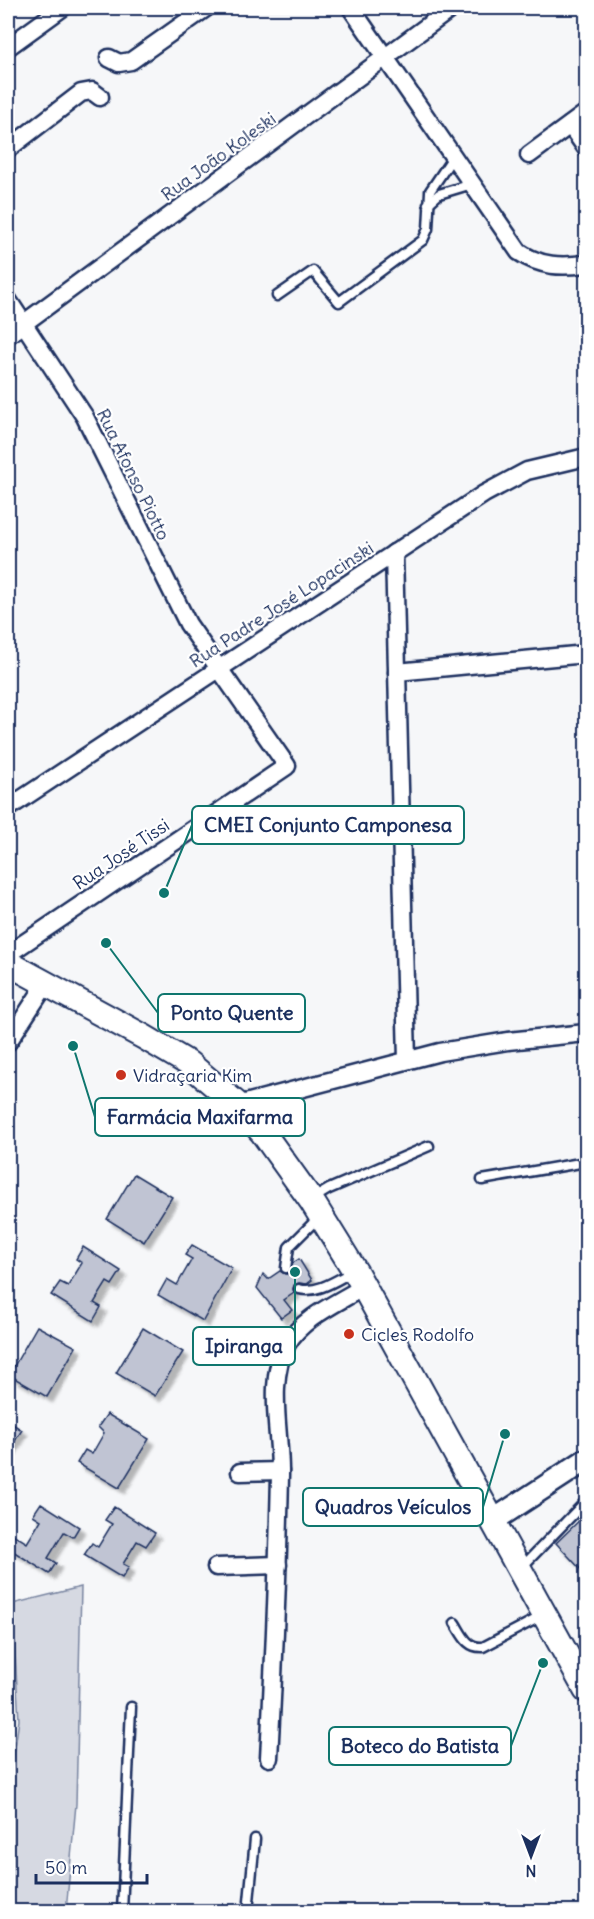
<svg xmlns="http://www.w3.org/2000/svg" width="594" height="1919" viewBox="0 0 594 1919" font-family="Delius,sans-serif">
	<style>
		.green { fill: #d6d9e2; stroke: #7884a0; stroke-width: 1.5 }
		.building { fill: #c0c4d3; stroke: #1b2f5e; stroke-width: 1.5; filter: url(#shadow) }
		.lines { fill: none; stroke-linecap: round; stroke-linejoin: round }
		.service-casing { stroke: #1b2f5e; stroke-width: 13 }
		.minor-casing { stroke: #1b2f5e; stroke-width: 21 }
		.tertiary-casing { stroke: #1b2f5e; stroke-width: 26 }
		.secondary-casing { stroke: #1b2f5e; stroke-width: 28 }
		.service { stroke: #fff; stroke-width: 8 }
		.minor { stroke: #fff; stroke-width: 16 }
		.tertiary { stroke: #fff; stroke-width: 21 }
		.secondary { stroke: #fff; stroke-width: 24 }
		.poi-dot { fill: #c8321e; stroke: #fff; stroke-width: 2 }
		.labels { text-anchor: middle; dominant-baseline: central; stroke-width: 4.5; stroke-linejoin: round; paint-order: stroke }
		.street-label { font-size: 18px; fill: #1b2f5e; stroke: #fff }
		.poi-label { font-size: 18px; fill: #1b2f5e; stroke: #fff; text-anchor: start }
		.leader { fill: none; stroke: #0f766e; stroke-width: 2 }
		.callout-dot { fill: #0f766e; stroke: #fff; stroke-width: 2 }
		.callout { fill: #fff; stroke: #0f766e; stroke-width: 2 }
		.callout-label { font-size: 20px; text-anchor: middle; font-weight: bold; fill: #1b2f5e }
	</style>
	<defs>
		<filter id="shadow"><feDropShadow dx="5.5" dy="5.5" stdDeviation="1.5" flood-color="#0004"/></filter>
	</defs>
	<rect width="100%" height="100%" fill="#f6f7f9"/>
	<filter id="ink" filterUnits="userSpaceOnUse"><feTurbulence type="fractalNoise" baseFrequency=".0167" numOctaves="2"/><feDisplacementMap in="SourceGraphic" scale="12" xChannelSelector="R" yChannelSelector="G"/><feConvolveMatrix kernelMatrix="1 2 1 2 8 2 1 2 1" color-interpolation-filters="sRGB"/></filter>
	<g filter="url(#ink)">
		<polygon class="green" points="81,1587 76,1804 66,1911 8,1911 8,1795 19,1720 12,1604"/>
		<g class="building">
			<polygon points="134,1174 172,1197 144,1242 107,1219"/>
			<polygon points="192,1245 232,1268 203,1321 158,1295 167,1279 177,1285 192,1259 185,1255"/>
			<polygon points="83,1247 121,1271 112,1285 107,1282 94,1303 101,1307 93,1321 51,1295 60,1282 68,1286 82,1263 76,1259"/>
			<polygon points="299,1259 312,1280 307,1284 299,1283 294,1285 293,1289 294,1293 284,1300 292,1310 281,1318 257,1288 263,1274 268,1279 280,1271 285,1274 289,1274 293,1263"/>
			<polygon points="37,1326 76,1347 47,1397 9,1375"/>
			<polygon points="143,1328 183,1352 155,1396 116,1373"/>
			<polygon points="107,1414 149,1439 119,1488 77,1463 85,1450 92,1454 104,1433 98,1427"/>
			<polygon points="8,1421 22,1430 8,1452"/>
			<polygon points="41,1503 79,1527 73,1537 64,1532 48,1558 56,1563 49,1574 8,1548 8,1531 27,1543 41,1520 33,1515"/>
			<polygon points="114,1507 155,1533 146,1546 137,1541 123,1564 129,1567 122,1578 84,1555 92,1543 98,1547 112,1524 105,1520"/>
			<polygon points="586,1514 586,1575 556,1543"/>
		</g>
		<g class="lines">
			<defs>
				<g id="service">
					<polyline points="428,204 439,194 472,184"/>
					<polyline points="277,296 313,271 339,302 423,240 428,229 430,191 453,157"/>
					<polyline points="482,1180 586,1162"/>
					<polyline points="314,1198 329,1189 429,1146"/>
					<polyline points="286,1268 289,1247 318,1218"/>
					<path d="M 299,1289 C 318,1294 338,1279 354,1271"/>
					<polyline points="522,1567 586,1501"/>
					<path d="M 455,1623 C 463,1636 467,1648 483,1647 L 542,1616"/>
					<polyline points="122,1912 131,1707"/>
					<polyline points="248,1912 255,1839"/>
				</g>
				<g id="minor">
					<path d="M 351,8 L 519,252 C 541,267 561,267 586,264"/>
					<polyline points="8,47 62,8"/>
					<polyline points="109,58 119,63 131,61 206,8"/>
					<polyline points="570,125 586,148"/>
					<polyline points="8,149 81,93 92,91 100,97"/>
					<polyline points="529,155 586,113"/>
					<polyline points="8,300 85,417 188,624 287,766 8,954"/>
					<polyline points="8,335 452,8"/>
					<polyline points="394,553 407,1060"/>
					<polyline points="397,672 586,654"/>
					<polyline points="8,808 484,494 527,471 586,457"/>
					<polyline points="8,1042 46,984"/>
					<polyline points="238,1105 440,1052 508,1041 586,1033"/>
					<polyline points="240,1472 280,1471"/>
					<polyline points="216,1567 278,1565"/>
					<path d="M 269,1758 C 274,1664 278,1569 280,1475 C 281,1435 266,1381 287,1344 C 303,1317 338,1303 363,1287"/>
				</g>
				<polyline id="tertiary" points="494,1520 586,1460"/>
				<polyline id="secondary" points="8,963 144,1037 188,1063 238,1105 263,1133 311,1200 355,1271 586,1690"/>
			</defs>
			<use href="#service" class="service-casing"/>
			<use href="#minor" class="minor-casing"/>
			<use href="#tertiary" class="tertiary-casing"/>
			<use href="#secondary" class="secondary-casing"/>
			<use href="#service" class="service"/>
			<use href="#minor" class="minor"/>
			<use href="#tertiary" class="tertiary"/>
			<use href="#secondary" class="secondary"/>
		</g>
	</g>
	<g class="poi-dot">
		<circle cx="121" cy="1075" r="6"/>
		<circle cx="349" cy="1334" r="6"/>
	</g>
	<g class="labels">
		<g class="street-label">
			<text transform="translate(218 156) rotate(-36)">Rua João Koleski</text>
			<text transform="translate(134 474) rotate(64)">Rua Afonso Piotto</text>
			<text transform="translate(281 604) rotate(-33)">Rua Padre José Lopacinski</text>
			<text transform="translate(121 854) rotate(-34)">Rua José Tissi</text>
		</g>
		<g class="poi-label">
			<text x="133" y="1075">Vidraçaria Kim</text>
			<text x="361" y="1334">Cicles Rodolfo</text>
		</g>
	</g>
	<path class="leader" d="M164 893L192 825M106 943L158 1013M73 1046L95 1117M295 1272L295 1346M505 1434L483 1507M543 1663L511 1746"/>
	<g class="callout-dot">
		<circle cx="164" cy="893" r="6"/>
		<circle cx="106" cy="943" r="6"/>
		<circle cx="73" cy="1046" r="6"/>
		<circle cx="295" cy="1272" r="6"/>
		<circle cx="505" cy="1434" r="6"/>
		<circle cx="543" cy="1663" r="6"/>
	</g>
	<g class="callout">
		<rect x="192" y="806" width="272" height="38" rx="6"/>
		<rect x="158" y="994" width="147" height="38" rx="6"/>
		<rect x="95" y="1098" width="210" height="38" rx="6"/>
		<rect x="193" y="1327" width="102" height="38" rx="6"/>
		<rect x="303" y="1488" width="180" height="38" rx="6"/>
		<rect x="329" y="1727" width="182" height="38" rx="6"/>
	</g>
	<g class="callout-label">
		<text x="328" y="832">CMEI Conjunto Camponesa</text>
		<text x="232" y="1020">Ponto Quente</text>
		<text x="200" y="1124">Farmácia Maxifarma</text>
		<text x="244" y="1353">Ipiranga</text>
		<text x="393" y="1514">Quadros Veículos</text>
		<text x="420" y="1753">Boteco do Batista</text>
	</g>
	<rect width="594" height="1919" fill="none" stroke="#fff" stroke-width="30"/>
	<rect x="15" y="15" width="564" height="1889" fill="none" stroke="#1b2f5e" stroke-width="2" filter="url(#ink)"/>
	<g transform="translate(531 1856) rotate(180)" stroke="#ffffff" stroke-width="4.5" paint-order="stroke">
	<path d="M0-4.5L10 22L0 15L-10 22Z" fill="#1b2f5e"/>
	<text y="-9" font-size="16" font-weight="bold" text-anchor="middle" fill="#1b2f5e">N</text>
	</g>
	<path d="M36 1874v9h111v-9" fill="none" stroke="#1b2f5e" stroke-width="3"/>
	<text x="45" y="1874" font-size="18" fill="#1b2f5e" stroke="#ffffff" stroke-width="4.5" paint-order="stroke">50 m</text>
</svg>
